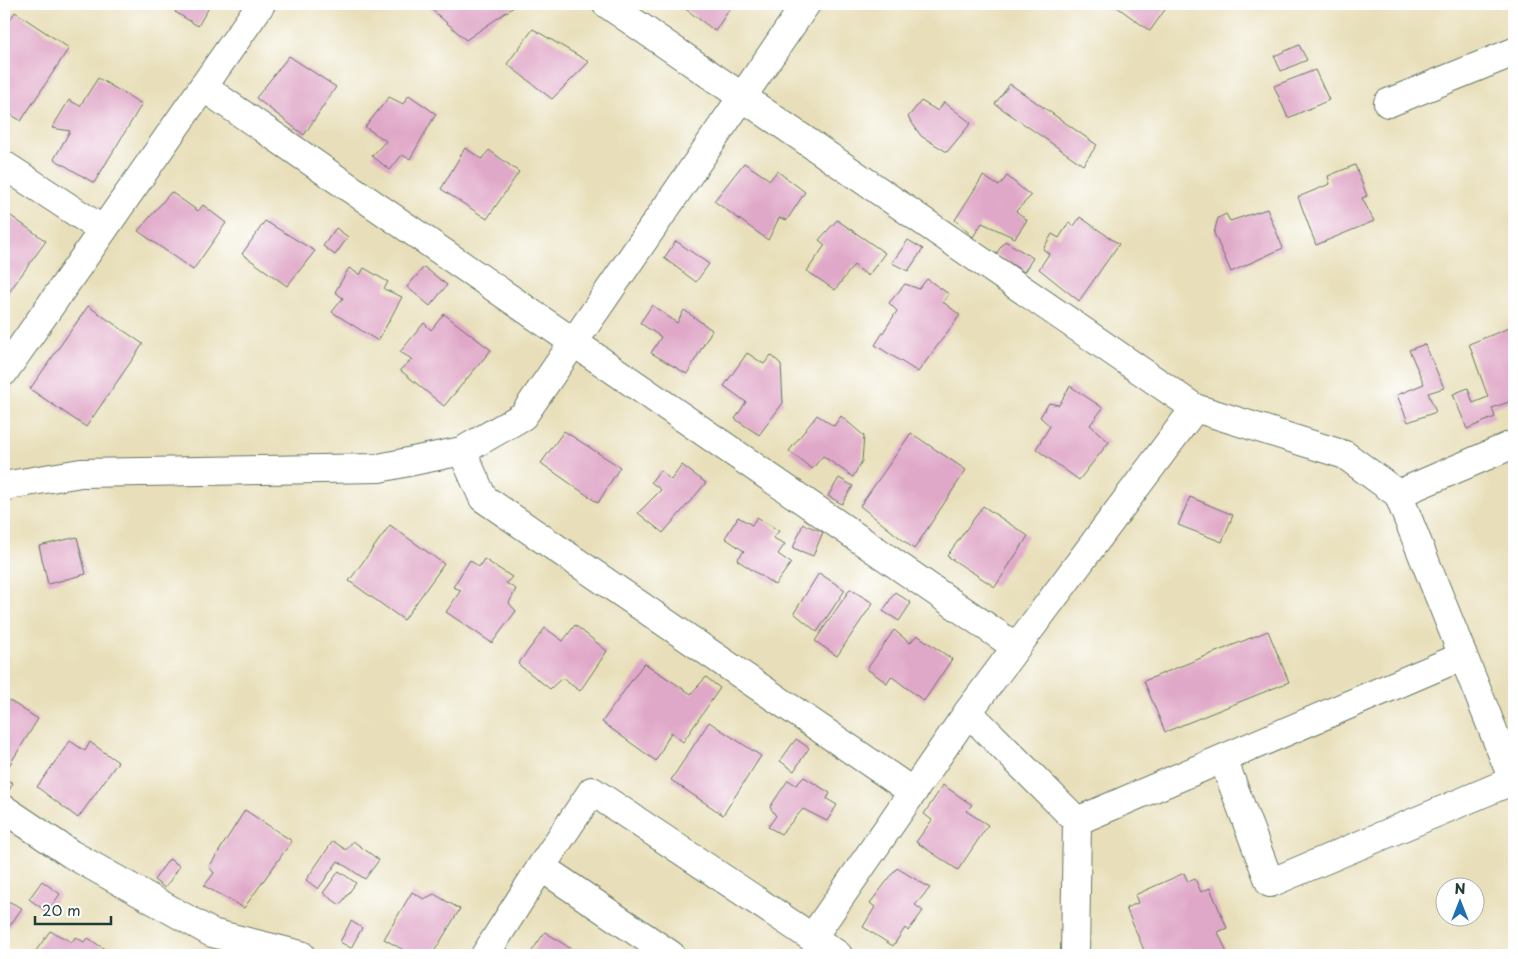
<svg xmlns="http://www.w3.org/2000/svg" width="1518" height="959" viewBox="0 0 1518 959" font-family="'Playpen Sans',sans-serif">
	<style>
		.building { fill: #e0a8c8 }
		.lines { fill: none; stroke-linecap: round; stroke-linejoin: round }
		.minor-casing { stroke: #657663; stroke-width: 30 }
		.minor { stroke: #fff; stroke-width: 28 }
	</style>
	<rect width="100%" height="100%" fill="#fff"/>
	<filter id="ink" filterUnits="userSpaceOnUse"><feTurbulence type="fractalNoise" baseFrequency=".02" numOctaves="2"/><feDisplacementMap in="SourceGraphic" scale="10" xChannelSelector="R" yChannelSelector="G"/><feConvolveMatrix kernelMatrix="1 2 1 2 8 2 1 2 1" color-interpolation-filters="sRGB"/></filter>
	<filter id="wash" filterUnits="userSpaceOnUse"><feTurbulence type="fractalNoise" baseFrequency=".0096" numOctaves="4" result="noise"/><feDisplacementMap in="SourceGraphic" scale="20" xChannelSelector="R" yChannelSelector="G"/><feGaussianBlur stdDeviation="1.12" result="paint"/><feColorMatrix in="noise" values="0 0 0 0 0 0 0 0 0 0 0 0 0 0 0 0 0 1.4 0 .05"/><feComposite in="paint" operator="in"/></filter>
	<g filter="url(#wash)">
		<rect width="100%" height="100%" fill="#e8dfba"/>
		<g id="blocks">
			<g class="building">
				<polygon points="180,4 211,4 198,26 175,12"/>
				<polygon points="433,4 518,4 466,40 430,8"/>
				<polygon points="679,4 733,4 715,31"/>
				<polygon points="1113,4 1169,4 1150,31"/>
				<polygon points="15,12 69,48 21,121 4,110 4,29"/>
				<polygon points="533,29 589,62 552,99 507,64"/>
				<polygon points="1299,45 1307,60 1281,71 1274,56"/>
				<polygon points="289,56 336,87 304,135 256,98"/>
				<polygon points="1315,70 1329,100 1288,118 1274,86"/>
				<polygon points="98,78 142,104 94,183 54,159 70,131 52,128 69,100 80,106"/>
				<polygon points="1010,84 1097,145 1083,165 995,104"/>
				<polygon points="409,95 436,114 410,159 402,155 390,170 372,156 386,141 365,127 389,97 403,104"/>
				<polygon points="921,101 938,111 944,102 971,123 947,152 921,136 908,117"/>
				<polygon points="465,148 482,159 489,150 519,172 487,219 441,189"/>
				<polygon points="744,163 770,180 777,171 805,192 787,220 779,218 768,240 714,201"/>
				<polygon points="1355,165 1367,196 1362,198 1374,221 1316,245 1298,197 1330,184 1328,176"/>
				<polygon points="983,176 999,186 1007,176 1031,196 1016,211 1027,220 1015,238 982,223 973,237 955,220"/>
				<polygon points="171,192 198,211 203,205 226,223 193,270 138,231"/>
				<polygon points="1267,209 1283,248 1231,272 1214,233 1218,218 1226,214 1230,221"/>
				<polygon points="4,211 46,241 4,299"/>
				<polygon points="1080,217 1119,244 1079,301 1039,269 1049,254 1043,249 1052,234 1059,238 1069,222 1074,226"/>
				<polygon points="837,220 885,253 868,276 854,265 835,290 807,271 825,245 819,240"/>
				<polygon points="265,221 315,251 287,286 242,254"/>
				<polygon points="336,228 348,237 335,255 323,246"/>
				<polygon points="908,240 923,249 908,271 892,263"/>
				<polygon points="676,241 709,264 696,282 664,258"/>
				<polygon points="1005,241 1033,258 1024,272 996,254"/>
				<polygon points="424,267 447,285 430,306 407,287"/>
				<polygon points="349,268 360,275 364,268 388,282 384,289 402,297 378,341 332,312 343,298 335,292"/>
				<polygon points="927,279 949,294 943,302 960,315 918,372 875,345 897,311 889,303 905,284 919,289"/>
				<polygon points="652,305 677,323 684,310 712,330 687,374 651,353 661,337 640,323"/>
				<polygon points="88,306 143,344 86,427 30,389"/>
				<polygon points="444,314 491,350 444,406 400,370 412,359 400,352 424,323 431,330"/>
				<polygon points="1514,326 1514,400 1492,408 1495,417 1467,429 1453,394 1468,388 1473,403 1488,397 1469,344"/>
				<polygon points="1425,344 1444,388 1428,393 1436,412 1408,422 1397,395 1424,384 1409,350"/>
				<polygon points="747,353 764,364 771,355 781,364 783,403 759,435 735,419 746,402 724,386"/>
				<polygon points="1070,386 1103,408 1090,425 1109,442 1079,480 1036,449 1050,426 1040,417 1049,403 1059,405"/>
				<polygon points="817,415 834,426 841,416 864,436 862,461 853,477 823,456 812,469 789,451"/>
				<polygon points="564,431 620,467 598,503 541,463"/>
				<polygon points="911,433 966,470 914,549 860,506"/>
				<polygon points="682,465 706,483 663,533 638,513 661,490 651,482 660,470 671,480"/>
				<polygon points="839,478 853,486 842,504 828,496"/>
				<polygon points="1190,497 1233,515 1222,542 1178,525"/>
				<polygon points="983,506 1028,536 995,587 947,556"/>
				<polygon points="738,517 752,525 757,517 779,531 773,538 785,544 778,554 791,563 775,585 737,560 744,551 725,538"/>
				<polygon points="803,524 823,532 813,556 793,548"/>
				<polygon points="390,525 444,564 404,620 349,581"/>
				<polygon points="77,537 86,574 48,584 39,546"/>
				<polygon points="484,559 512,577 506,583 516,589 509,603 516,611 492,643 446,612 461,590 453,587 470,560 479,567"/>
				<polygon points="819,573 845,590 817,632 794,613"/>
				<polygon points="850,589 873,603 837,656 815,641"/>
				<polygon points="895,592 911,603 899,621 883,611"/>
				<polygon points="575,625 607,651 580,691 562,678 550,689 518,664 545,628 563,641"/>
				<polygon points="894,630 910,643 917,635 952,659 924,701 891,676 887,683 867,669"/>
				<polygon points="1268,631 1289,682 1165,732 1144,681"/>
				<polygon points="644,663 691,694 706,677 720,688 683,742 671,732 656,761 602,722"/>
				<polygon points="4,697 38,719 7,769 4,767"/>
				<polygon points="709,722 761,756 723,815 671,780"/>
				<polygon points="796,739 809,748 794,771 780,761"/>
				<polygon points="70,741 85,751 90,742 118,762 78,818 37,787"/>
				<polygon points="804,777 830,793 827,799 837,805 827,821 803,809 781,834 768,827 776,816 770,807 788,780 796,785"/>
				<polygon points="4,778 13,783 4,799"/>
				<polygon points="943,785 972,805 966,811 988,825 958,870 916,842 932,820 924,814"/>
				<polygon points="245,810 292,841 244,908 204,886 214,873 209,867"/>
				<polygon points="333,841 346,850 353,841 379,860 365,879 338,861 318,889 306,880"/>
				<polygon points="169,859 180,866 165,888 154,880"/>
				<polygon points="897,868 930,888 915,905 923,911 908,931 905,928 893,946 863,927 875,907 870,903"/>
				<polygon points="339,871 356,883 340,905 323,893"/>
				<polygon points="1184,873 1188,882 1195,879 1201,892 1210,888 1227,928 1218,932 1228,955 1146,955 1126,908 1138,903 1135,895"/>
				<polygon points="42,881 60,894 47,912 29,899"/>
				<polygon points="412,892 424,899 434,894 460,909 432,955 405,955 407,952 384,939"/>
				<polygon points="4,899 22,908 5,933 4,932"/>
				<polygon points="351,921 362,928 351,948 340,942"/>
				<polygon points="50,931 72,942 75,937 84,942 88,938 112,954 33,955"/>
				<polygon points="545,932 576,952 574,955 530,954"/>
			</g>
		</g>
	</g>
	<g filter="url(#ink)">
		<use href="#blocks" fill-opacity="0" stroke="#657663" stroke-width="1"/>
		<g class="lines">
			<defs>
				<g id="minor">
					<polyline points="607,4 1195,408"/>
					<polyline points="203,87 1016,647"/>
					<polyline points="1388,103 1514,52"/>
					<polyline points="4,165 103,230"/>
					<polyline points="4,372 261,4"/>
					<polyline points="462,451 483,498 913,792"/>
					<polyline points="4,488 9,485 81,473 379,468 462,451 523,416 806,4"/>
					<polyline points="1398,494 1514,444"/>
					<polyline points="968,712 1077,821 1463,656"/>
					<polyline points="1223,759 1270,883 1514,780"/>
					<polyline points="4,809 71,854 212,933 301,955"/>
					<polyline points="812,938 968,712 1195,408 1345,455 1398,494 1513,780"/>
					<polyline points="485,955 541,867"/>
					<polyline points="671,955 541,867 592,791 838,955"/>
					<polyline points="1075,955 1077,821"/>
				</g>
			</defs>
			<use href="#minor" class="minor-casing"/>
			<use href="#minor" class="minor"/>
		</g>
	</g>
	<rect width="1518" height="959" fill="none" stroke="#fff" stroke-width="20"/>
	<g transform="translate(1460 902)"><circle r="24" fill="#ffffff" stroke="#a5b1ae"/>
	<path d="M0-4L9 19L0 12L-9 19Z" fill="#1f6fb2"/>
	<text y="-8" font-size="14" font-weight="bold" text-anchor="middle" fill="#1f3d34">N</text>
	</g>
	<path d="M35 916v8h76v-8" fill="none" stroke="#1f3d34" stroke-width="2.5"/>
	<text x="42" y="916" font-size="15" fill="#1f3d34" stroke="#ffffff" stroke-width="4" paint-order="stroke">20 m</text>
</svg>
